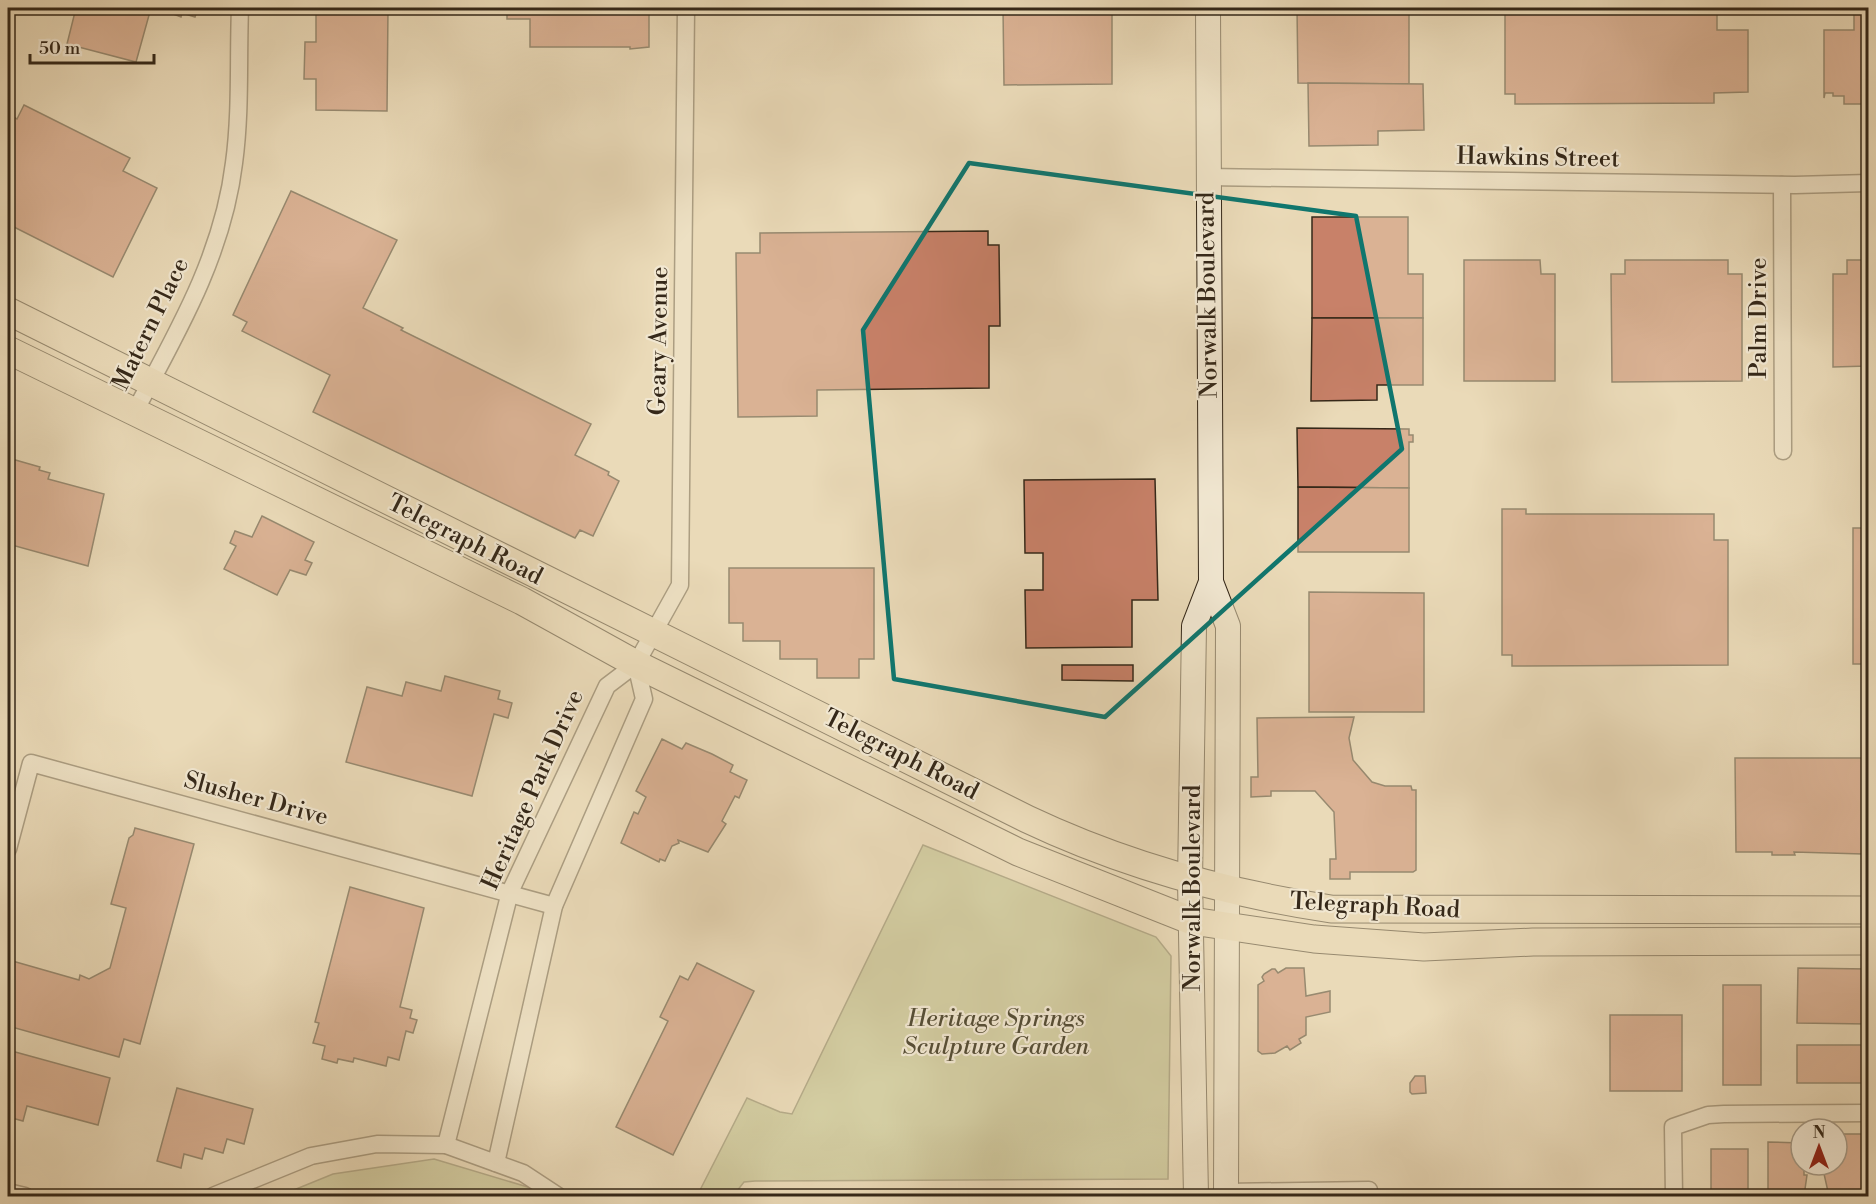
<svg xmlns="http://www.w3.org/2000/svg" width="1876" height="1204" viewBox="0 0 1876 1204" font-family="'Libre Bodoni',serif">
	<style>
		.green { fill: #bbbe8b; stroke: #787352; stroke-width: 1.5 }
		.building { fill: #c88169; stroke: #352819; stroke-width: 1.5 }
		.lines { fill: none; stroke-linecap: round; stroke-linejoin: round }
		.street-casing { stroke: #625441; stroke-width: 19 }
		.secondary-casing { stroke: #352819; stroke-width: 26 }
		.primary-casing { stroke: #352819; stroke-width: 29 }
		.street { stroke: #f1e7d1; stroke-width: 16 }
		.secondary { stroke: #f1e7d1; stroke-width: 24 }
		.primary { stroke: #eadab8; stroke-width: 27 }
		.marked { fill: none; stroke: #0f766e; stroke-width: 4.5; stroke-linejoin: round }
		.labels { text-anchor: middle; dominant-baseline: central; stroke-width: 4.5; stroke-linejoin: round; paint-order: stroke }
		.street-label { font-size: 24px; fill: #352819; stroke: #f1e7d1 }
		.park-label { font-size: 24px; font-style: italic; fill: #564e36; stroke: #f1e7d1 }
	</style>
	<rect width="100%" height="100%" fill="#eadab8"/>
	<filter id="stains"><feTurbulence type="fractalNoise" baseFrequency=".00333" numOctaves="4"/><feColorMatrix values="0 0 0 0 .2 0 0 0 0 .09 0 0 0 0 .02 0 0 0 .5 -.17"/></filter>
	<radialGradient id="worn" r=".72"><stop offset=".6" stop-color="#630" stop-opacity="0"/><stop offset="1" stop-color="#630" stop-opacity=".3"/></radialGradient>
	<g class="green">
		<polygon points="923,845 1156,937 1171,956 1168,1179 755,1181 744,1182 733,1196 697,1196 747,1098 780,1112 792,1114"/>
		<polygon points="434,1159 531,1188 539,1196 279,1196 333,1174"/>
	</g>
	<g class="building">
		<polygon points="73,8 151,8 136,62 67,44 76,8"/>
		<polygon points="158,8 198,8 195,17 182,13 181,17"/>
		<polygon points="316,8 388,8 387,111 316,110 316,79 304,79 305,42 316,42"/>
		<polygon points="507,8 649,8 649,47 630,49 630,47 530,47 530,19 507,19"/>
		<polygon points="1003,8 1112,8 1112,84 1004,85"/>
		<polygon points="1297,8 1368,8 1368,13 1409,13 1409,84 1298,83"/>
		<polygon points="1505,8 1717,8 1717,30 1748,30 1748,92 1714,93 1714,103 1515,104 1515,94 1505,94"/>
		<polygon points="1854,8 1868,8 1868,104 1844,104 1844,96 1833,96 1833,93 1825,93 1824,98 1824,30 1854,30"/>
		<polygon points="1308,83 1423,84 1424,130 1378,131 1378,145 1309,146"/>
		<polygon points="24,105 130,158 123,171 157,188 113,277 8,224 8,114 17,119"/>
		<polygon points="291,191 397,240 363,308 403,328 401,330 591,424 575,455 609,472 608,475 619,481 593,536 580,530 575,538 313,412 330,375 242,331 247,322 233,315"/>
		<polygon points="1312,217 1408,217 1408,274 1423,274 1423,318 1312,318"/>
		<polygon points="988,231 988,245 999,245 1000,326 989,326 989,388 817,390 817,416 738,417 736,253 760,253 760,233"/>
		<polygon points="1464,260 1540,260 1541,274 1555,274 1555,381 1464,381"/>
		<polygon points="1625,260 1728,260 1728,274 1742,274 1742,381 1612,382 1611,274 1625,274"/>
		<polygon points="1847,260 1868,260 1868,366 1833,367 1833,274 1847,274"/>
		<polygon points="1312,318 1423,318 1423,385 1377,385 1377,400 1311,401"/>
		<polygon points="1297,428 1409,429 1409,435 1413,435 1413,442 1409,442 1409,488 1298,487"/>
		<polygon points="8,450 14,456 12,459 40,467 39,470 50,473 48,479 104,494 88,566 8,544"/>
		<polygon points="1155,479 1158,600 1132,600 1132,647 1026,648 1025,590 1043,590 1043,553 1025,553 1024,480"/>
		<polygon points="1298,487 1409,488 1409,552 1298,552"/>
		<polygon points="1868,501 1868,664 1853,664 1853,528 1868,528"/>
		<polygon points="1502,509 1526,509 1526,514 1714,514 1714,540 1728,540 1728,665 1512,666 1512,655 1502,655"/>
		<polygon points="262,516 314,542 305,560 312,563 306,575 290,570 277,595 224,569 236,546 230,543 235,531 252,537"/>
		<polygon points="729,568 874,568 874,659 859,659 859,678 817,678 817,659 780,659 780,641 743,641 743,623 729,623"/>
		<polygon points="1309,592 1424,593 1424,712 1309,712"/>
		<polygon points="1062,665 1133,665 1133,681 1062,680"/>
		<polygon points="445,676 500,691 498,699 512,703 508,718 494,714 472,796 346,762 367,687 402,696 406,682 441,691"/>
		<polygon points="1354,717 1349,738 1353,760 1372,782 1385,786 1411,786 1412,790 1416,790 1416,870 1413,872 1350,872 1350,879 1330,879 1330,859 1336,859 1334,812 1315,791 1271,791 1271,796 1251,797 1251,777 1258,777 1257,718"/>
		<polygon points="662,739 682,749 686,743 712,754 733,765 730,772 747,780 739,798 735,796 722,821 726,824 708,852 678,840 679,843 672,846 665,861 660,859 659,862 621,843 634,812 638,814 646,797 636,791"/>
		<polygon points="1735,758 1868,758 1868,852 1863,854 1794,852 1795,855 1772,855 1772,852 1736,852"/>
		<polygon points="135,828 194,844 140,1044 124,1039 119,1057 8,1026 9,960 79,980 80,975 89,979 110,968 126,908 111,904 129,838 133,835"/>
		<polygon points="350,887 424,908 400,1007 412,1010 410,1018 417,1020 413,1033 406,1031 399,1060 388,1057 386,1066 354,1058 353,1062 338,1059 337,1063 322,1059 325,1046 313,1043 319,1023 315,1022"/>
		<polygon points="697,963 754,991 673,1155 616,1127 668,1021 660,1017 680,976 688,980"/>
		<polygon points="1286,968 1304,968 1306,996 1330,991 1330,1012 1306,1017 1306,1035 1299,1039 1301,1043 1290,1050 1287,1046 1275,1053 1262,1054 1258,1051 1258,985 1264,981 1262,977 1264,974 1272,969 1275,969 1278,973"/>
		<polygon points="1798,968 1868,969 1868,1024 1797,1023"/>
		<rect x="1723" y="985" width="38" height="100"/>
		<rect x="1610" y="1015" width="72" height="76"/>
		<rect x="1797" y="1045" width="71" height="38"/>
		<polygon points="8,1050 110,1078 98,1125 27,1106 23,1121 8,1117"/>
		<polygon points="1415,1076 1425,1076 1426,1093 1412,1094 1410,1092 1410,1083"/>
		<polygon points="177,1088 253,1109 244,1144 227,1139 223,1153 205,1148 202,1159 184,1154 181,1168 157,1161"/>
		<polygon points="1837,1134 1868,1134 1868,1196 1829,1196 1822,1165 1837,1165"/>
		<polygon points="1768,1142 1801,1143 1801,1165 1804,1165 1804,1175 1807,1175 1804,1196 1768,1196"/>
		<rect x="1711" y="1149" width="37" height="47"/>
	</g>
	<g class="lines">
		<defs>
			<g id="street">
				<polyline points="1207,177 1795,185 1868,183"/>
				<polyline points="1782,185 1783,451"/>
				<path d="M 134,413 C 177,333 223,255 234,163 C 241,112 238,59 240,8"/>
				<polyline points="8,849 31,763 554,906"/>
				<polyline points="446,1145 510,892 607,686 636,664 680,585 686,8"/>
				<polyline points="496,1163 554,906 644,699 636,664"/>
				<polyline points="8,1192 25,1196"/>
				<polyline points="1226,1192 1369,1190"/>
				<polyline points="213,1196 311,1156 377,1144 446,1145 523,1173 558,1196"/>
				<polyline points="1674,1196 1673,1127 1708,1115 1724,1114 1868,1113"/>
			</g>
			<g id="secondary">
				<polyline points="1208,8 1211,582 1228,626 1226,1196"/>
				<polyline points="1196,1196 1190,881 1194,626 1211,582"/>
			</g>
			<g id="primary">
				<path d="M 8,311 L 1027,819 C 1124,865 1226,893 1331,909 L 1868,910"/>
				<polyline points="8,350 522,601 636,664 1018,852 1192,921 1314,939 1424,947 1533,942 1868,941"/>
			</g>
		</defs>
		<use href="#street" class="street-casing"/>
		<use href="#secondary" class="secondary-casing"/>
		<use href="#primary" class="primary-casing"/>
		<use href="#street" class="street"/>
		<use href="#secondary" class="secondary"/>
		<use href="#primary" class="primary"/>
	</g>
	<path d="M0 0H1876V1204H0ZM 969,163 L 1356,216 L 1402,449 L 1105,717 L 894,679 L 863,330 Z" fill="#eadab8" fill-opacity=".55" fill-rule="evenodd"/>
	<path class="marked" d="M 969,163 L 1356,216 L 1402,449 L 1105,717 L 894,679 L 863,330 Z"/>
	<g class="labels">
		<g class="street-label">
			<text transform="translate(1538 158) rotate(1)">Hawkins Street</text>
			<text transform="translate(1208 295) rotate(-91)">Norwalk Boulevard</text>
			<text transform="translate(1759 318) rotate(-90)">Palm Drive</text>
			<text transform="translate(151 324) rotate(-64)">Matern Place</text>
			<text transform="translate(659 341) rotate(-89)">Geary Avenue</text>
			<text transform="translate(465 540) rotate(27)">Telegraph Road</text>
			<text transform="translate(901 755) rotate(27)">Telegraph Road</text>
			<text transform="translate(533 790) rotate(-66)">Heritage Park Drive</text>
			<text transform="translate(256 799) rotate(15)">Slusher Drive</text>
			<text transform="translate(1193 888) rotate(-90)">Norwalk Boulevard</text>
			<text transform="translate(1375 906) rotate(3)">Telegraph Road</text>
		</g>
		<g class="park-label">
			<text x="996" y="1019">Heritage Springs<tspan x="996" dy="28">Sculpture Garden</tspan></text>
		</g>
	</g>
	<rect width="1876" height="1204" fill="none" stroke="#eadab8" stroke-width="30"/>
	<rect x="9" y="9" width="1858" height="1186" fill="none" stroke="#352819" stroke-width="3"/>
	<rect x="15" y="15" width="1846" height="1174" fill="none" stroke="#352819" stroke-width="1.5"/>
	<g transform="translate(1819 1147)"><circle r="28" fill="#f1e7d1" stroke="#a69b87" stroke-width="1.5"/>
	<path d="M0-4.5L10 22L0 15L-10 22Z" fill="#8f2418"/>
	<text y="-9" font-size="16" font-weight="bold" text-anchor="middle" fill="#352819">N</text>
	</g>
	<path d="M30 54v9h124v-9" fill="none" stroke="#352819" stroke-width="3"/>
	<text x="39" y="54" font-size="18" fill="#352819" stroke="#f1e7d1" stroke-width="4.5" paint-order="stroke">50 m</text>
	<rect width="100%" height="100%" filter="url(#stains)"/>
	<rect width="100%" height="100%" fill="url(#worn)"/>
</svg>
